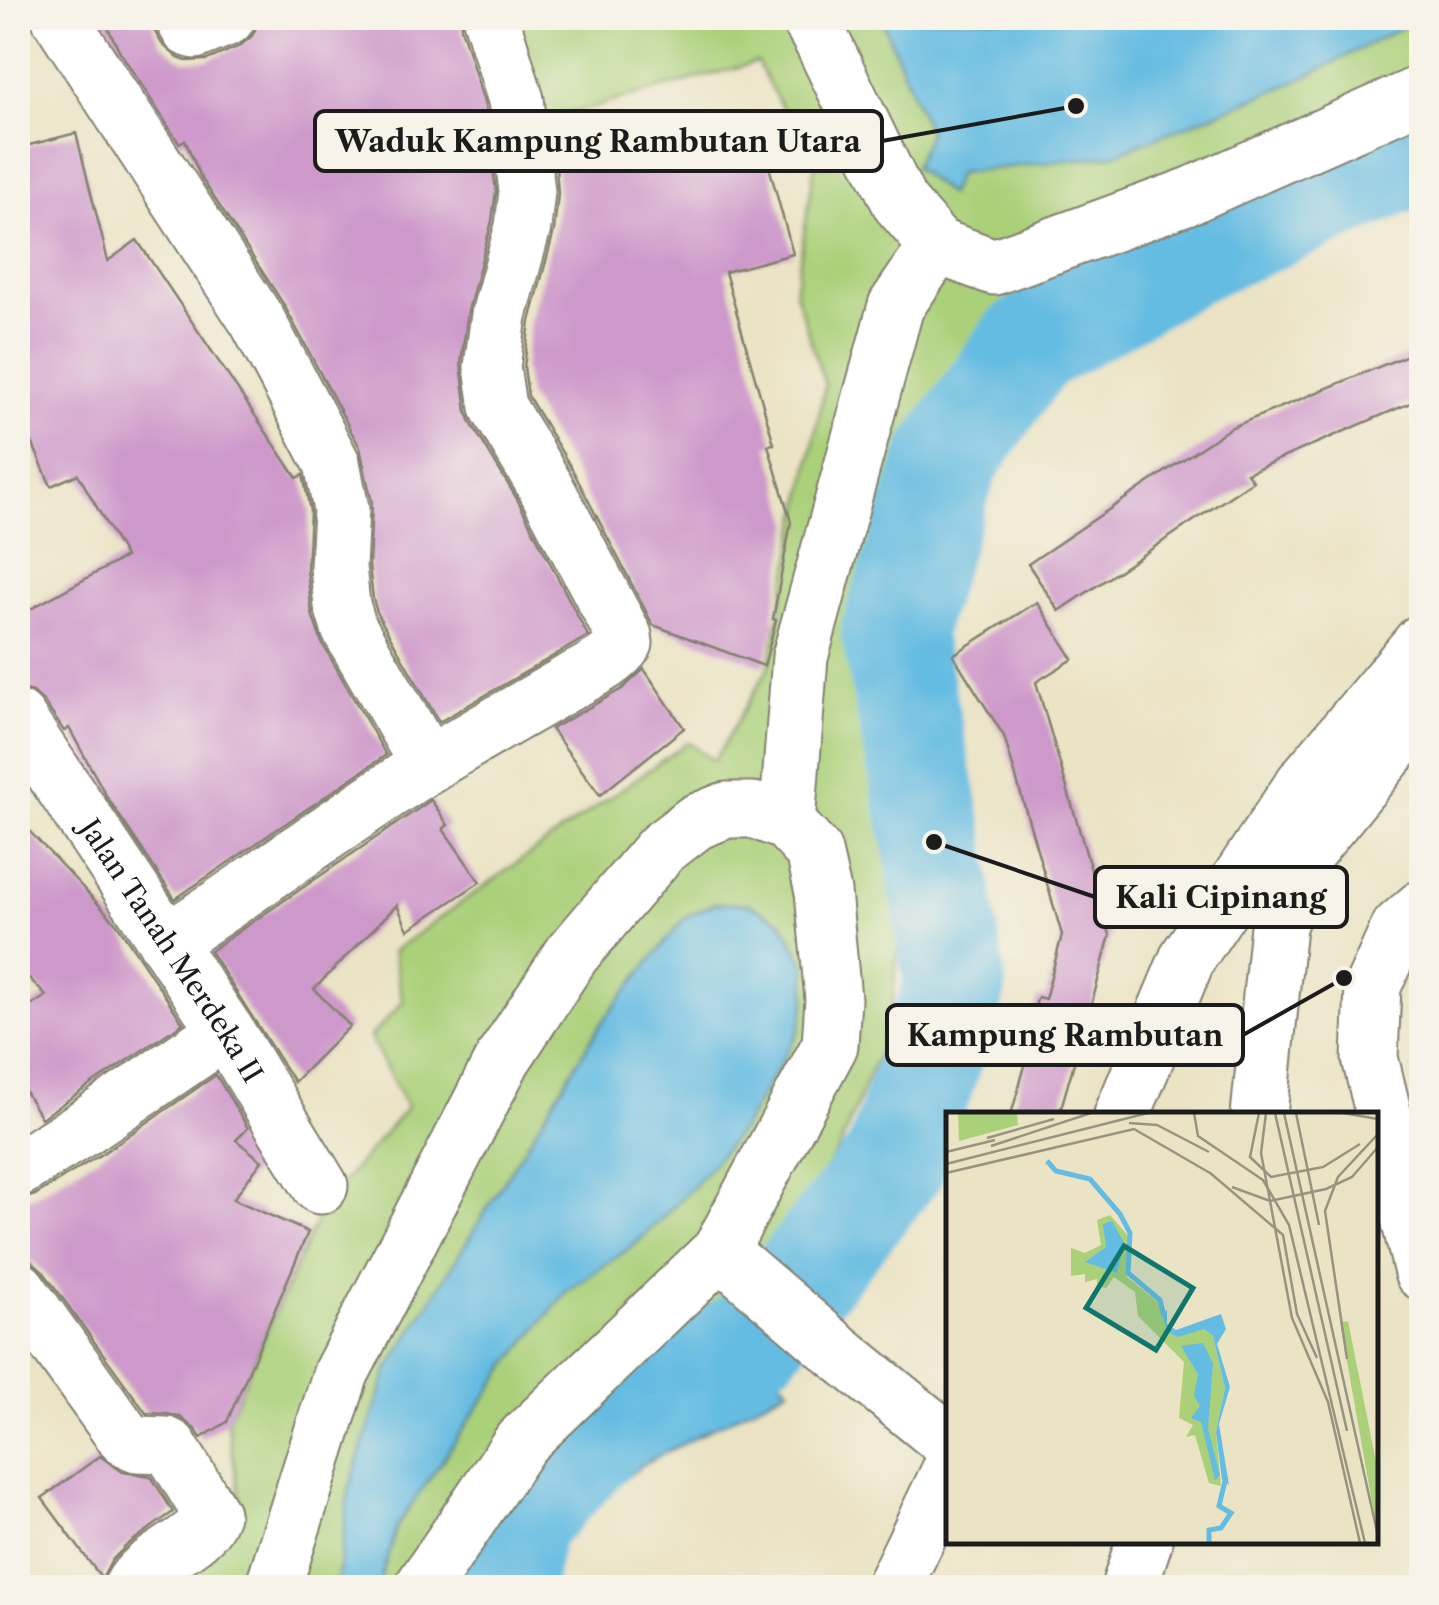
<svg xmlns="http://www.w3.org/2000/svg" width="1439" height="1605" viewBox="0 0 1439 1605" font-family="'Libre Caslon Text',serif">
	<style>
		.green { fill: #aad079; stroke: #63764a; stroke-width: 2.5 }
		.water { fill: #65bce2; stroke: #406c7f; stroke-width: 2.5 }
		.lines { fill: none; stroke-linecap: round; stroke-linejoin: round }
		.river { stroke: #65bce2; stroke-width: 102 }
		.building { fill: #cd98ca }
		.minor-casing { stroke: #838070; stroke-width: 59 }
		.minor { stroke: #fff; stroke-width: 55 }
		.labels { text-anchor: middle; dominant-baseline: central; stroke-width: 9; stroke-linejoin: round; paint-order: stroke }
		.street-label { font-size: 28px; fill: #1c1c1c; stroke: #f7f3e8 }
		.inset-river { fill: none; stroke: #65bce2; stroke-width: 5 }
		.inset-road { fill: none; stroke: #989381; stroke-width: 2.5 }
		.view { fill: #0f766e; fill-opacity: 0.15; stroke: #0f766e; stroke-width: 5 }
		.inset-edge { fill: none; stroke: #1c1c1c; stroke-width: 5 }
		.leader { fill: none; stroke: #1c1c1c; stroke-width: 4 }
		.callout-dot { fill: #1c1c1c; stroke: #f7f3e8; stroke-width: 4 }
		.callout { fill: #f7f3e8; stroke: #1c1c1c; stroke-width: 4 }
		.callout-label { font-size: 30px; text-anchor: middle; font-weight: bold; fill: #1c1c1c }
	</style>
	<rect width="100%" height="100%" fill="#f7f3e8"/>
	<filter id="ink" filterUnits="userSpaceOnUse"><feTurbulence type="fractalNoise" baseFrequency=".01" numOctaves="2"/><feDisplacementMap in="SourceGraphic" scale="20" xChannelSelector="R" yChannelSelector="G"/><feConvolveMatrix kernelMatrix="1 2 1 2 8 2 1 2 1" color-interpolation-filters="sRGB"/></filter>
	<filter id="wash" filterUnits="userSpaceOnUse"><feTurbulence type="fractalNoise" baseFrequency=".0048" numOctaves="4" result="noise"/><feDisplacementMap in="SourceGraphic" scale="40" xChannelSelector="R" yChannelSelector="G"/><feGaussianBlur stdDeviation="2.25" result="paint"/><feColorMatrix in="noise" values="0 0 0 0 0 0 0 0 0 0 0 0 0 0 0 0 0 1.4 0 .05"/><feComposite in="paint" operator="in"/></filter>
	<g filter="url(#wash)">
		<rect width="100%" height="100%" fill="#eae3c4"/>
		<polygon class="green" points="513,18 1421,18 1421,130 1122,252 1021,312 957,377 903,487 862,627 873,753 902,919 890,1023 839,1149 722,1323 657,1363 586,1421 513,1499 450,1587 163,1588 242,1511 227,1421 322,1207 407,1107 370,1037 403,1002 393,951 688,742 714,761 769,667 825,385 795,292 818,144 793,128 757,62 546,120"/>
		<g class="water">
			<polygon points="881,18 1420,18 1300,80 1113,155 958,173 949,195 914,167 929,133"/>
			<polygon points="715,903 750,904 782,922 806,965 806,999 799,1031 743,1127 694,1186 636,1244 567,1291 507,1366 397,1526 378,1587 337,1588 349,1489 387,1372 600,1025 685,917"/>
			<polygon points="722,1323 789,1388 642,1465 581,1513 554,1542 537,1587 450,1588 513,1499 586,1421 657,1363"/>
		</g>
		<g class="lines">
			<polyline class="river" points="503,1588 515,1522 618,1413 755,1336 895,1162 955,986 934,842 892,632 949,458 1027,346 1192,252 1422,152"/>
		</g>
		<g id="blocks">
			<g class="building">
				<polygon points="103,18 152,18 155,32 162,44 178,58 186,61 207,60 240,46 252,36 258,23 257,18 461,18 461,27 485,106 496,191 492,221 468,311 461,363 467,412 471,423 517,499 588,636 439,722 378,615 373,599 369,566 372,503 360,448 284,305 200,176 185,140 179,143 120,52"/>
				<polygon points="756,119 793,254 725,272 774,444 768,445 791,522 773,619 776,620 764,666 653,625 572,469 528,396 524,367 530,321 554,231 558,194 556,167 664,139 665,143"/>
				<polygon points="76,133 108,261 137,240 297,478 303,475 310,511 307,570 312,614 322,643 386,755 175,899 107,797 69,728 64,731 44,702 33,692 18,688 18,616 125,557 78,474 51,486 18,410 18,148"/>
				<polygon points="1422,349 1422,398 1247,473 1253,481 1059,611 1028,564 1230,428"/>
				<polygon points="1037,602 1073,659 1036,682 1110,935 1089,1014 1094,1016 1080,1057 1076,1056 1059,1115 1011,1115 1032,1041 1024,1038 1038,997 1045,999 1062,935 1004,736 953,655"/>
				<polygon points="644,669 684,728 600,795 551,729 622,689"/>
				<polygon points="431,800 448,825 443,829 480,882 408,930 397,905 314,989 350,1026 294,1082 210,951"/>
				<polygon points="18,819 117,924 183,1023 41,1118 18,1080 18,1014 46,996 18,966"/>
				<polygon points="216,1075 248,1128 236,1140 262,1161 233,1199 308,1232 227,1422 201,1438 196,1430 180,1417 167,1414 146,1413 43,1271 32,1261 18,1258 18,1200 35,1195 103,1153"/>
				<polygon points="100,1456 123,1472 151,1476 173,1512 127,1545 112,1560 102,1579 42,1498"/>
			</g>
		</g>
	</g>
	<g filter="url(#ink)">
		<use href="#blocks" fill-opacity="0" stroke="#838070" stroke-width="2.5"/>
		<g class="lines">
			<defs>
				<g id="minor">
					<polyline points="60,18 258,322 332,463 341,509 338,567 342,605 349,628 428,765"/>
					<polyline points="183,18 189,29 195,31 227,18"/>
					<polyline points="809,18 823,43 900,203 937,246 994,267 1194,194 1422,93"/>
					<path id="s1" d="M 18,719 L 226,1031 L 320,1186"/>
					<polyline points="787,823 800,657 896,306 937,246"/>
					<polyline points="1422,908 1399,928 1373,986 1370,1058 1422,1272"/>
					<path d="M 166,942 C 254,886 337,823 425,767 C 470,739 517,713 563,686 C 583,674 612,663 625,643 L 624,636 L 544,484 L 498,407 L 492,367 L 499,315 L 523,227 L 527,191 L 516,100 L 491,18"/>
					<polyline points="1122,1115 1188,957 1303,784 1422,642"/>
					<polyline points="1259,1115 1278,926 1303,856 1422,711"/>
					<polyline points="18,1169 85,1127 226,1031"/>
					<polyline points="720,1251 831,1346 949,1442"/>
					<path d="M 18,1289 L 125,1438 L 137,1444 L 166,1445 L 170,1447 L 211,1514 C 201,1545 146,1557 131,1588"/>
					<polyline points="273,1588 341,1373 503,1059 572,954 661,849 696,822 726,810 753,810 787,823 814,852 823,892 833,999 830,1045 720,1251 521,1442 422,1588"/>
					<polyline points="893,1588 949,1472"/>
					<polyline points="1129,1588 1144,1542"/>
				</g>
			</defs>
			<use href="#minor" class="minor-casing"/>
			<use href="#minor" class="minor"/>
		</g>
	</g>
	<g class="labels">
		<g class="street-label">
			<text stroke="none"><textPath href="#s1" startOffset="278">Jalan Tanah Merdeka II</textPath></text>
		</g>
	</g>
	<g transform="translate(946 1112)">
		<rect width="432" height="432" fill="#eae3c4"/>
		<path d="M 12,1 L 71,1 L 72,13 L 13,29 ZM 164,103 L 183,125 L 181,165 L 212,190 L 222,220 L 258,217 L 267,224 L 279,276 L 270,320 L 275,374 L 263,371 L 249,323 L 240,325 L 247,313 L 233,306 L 238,250 L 192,204 L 189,180 L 168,165 L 160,176 L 151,174 L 151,167 L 139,170 L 139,162 L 125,164 L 125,136 L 139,141 L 155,133 L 151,108 ZM 402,209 L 432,360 L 432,424 L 394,210 Z" fill="#aad079"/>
		<path d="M 166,109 L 178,131 L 171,161 L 139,150 L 160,135 L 157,112 ZM 221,198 L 221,212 L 230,218 L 275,202 L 280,217 L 271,232 L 284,275 L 273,312 L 283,373 L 276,368 L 270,320 L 279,276 L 267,224 L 258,217 L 232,225 L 222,220 L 216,203 ZM 257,231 L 267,252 L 262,317 L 274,363 L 269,368 L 255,310 L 245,306 L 254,294 L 248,284 L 252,262 L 235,234 Z" fill="#65bce2"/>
		<path class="inset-river" d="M 101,49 L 110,59 L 144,67 L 174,102 L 184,121 L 182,161 L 214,188 L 218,204M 263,431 L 263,418 L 275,416 L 285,401 L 273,394 L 280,365"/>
		<path class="inset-road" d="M 248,1 L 252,24 L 317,68 L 343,113 L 419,431M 313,1 L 304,45 L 325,65 L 377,55 L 414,32M 320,1 L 315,41 L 346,206 L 382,290 L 414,431M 329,1 L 401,319M 338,1 L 432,424M 350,1 L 373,113M 397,1 L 432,7M 183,11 L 211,13 L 263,40M 41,26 L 108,7M 45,34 L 145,1M 0,40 L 49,28M 0,52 L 202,1M 263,60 L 337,123 L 351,202 L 371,246M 0,61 L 188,17 L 264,61M 286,75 L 324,89 L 380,77 L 406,65 L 432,35M 401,247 L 379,99 L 392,65 L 432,22"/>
		<path class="view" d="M 178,134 L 247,176 L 210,238 L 140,196 Z"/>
		<rect width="432" height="432" class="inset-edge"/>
	</g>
	<path class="leader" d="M1076 106L882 141M934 842L1095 897M1344 978L1243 1035"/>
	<g class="callout-dot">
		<circle cx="1076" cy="106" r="10"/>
		<circle cx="934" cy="842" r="10"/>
		<circle cx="1344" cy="978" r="10"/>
	</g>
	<g class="callout">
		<rect x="315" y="111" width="567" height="60" rx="10"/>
		<rect x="1095" y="867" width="252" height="60" rx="10"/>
		<rect x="887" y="1005" width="356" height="60" rx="10"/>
	</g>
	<g class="callout-label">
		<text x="598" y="152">Waduk Kampung Rambutan Utara</text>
		<text x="1221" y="908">Kali Cipinang</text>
		<text x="1065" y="1046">Kampung Rambutan</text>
	</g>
	<rect width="1439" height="1605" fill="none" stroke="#f7f3e8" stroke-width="60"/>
</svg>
